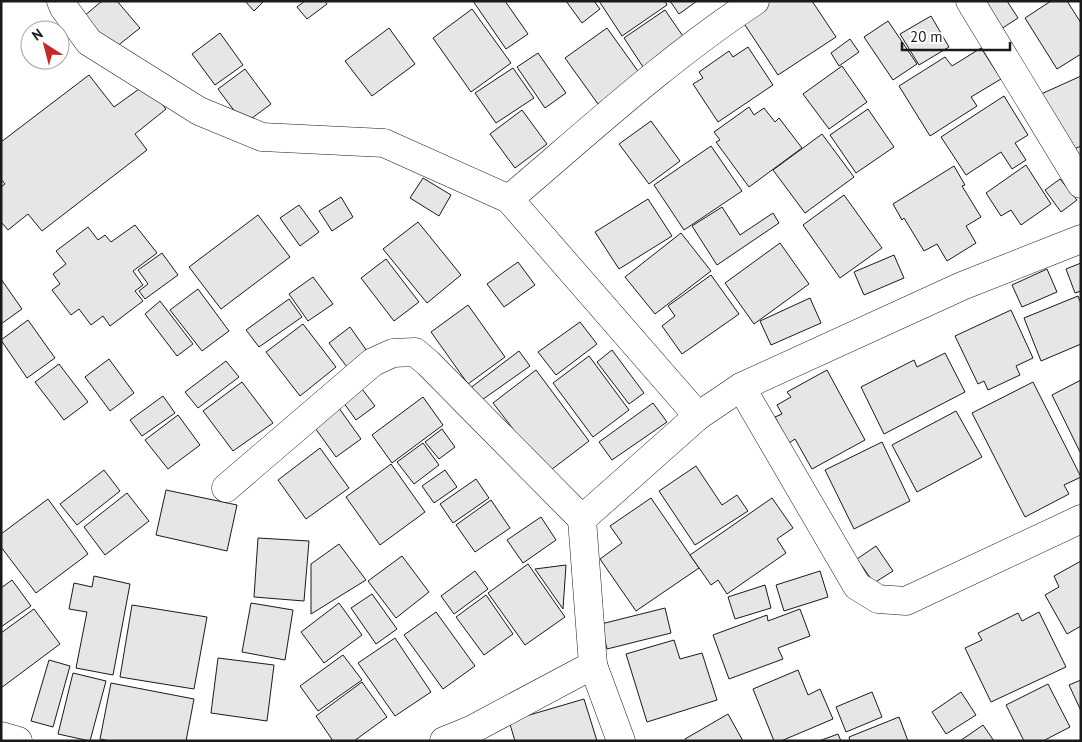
<svg xmlns="http://www.w3.org/2000/svg" width="1082" height="742" viewBox="0 0 1082 742" font-family="'PT Sans',sans-serif">
	<style>
		.building { fill: #e6e6e6; stroke: #1a1a1a }
		.lines { fill: none; stroke-linecap: round; stroke-linejoin: round }
		.minor-casing { stroke: #1a1a1a; stroke-width: 29 }
		.minor { stroke: #fff; stroke-width: 28 }
	</style>
	<rect width="100%" height="100%" fill="#fff"/>
	<g class="building">
		<polygon points="102,1 117,1 140,28 111,51 83,17"/>
		<polygon points="245,1 264,1 254,11"/>
		<polygon points="305,1 325,1 327,4 307,19 297,7"/>
		<polygon points="473,1 505,1 528,34 506,49"/>
		<polygon points="566,1 594,1 600,9 582,23"/>
		<polygon points="599,1 665,1 667,5 622,36"/>
		<polygon points="670,1 697,1 679,14"/>
		<polygon points="769,1 812,1 836,37 778,75 741,19"/>
		<polygon points="979,1 1007,1 1018,18 998,31"/>
		<polygon points="1051,1 1067,1 1081,23 1081,54 1057,69 1025,18"/>
		<polygon points="472,9 511,63 471,92 433,38"/>
		<polygon points="665,10 689,45 647,73 624,38"/>
		<polygon points="931,16 949,47 919,65 900,34"/>
		<polygon points="888,21 917,64 893,80 864,37"/>
		<polygon points="389,28 415,64 372,96 345,61"/>
		<polygon points="607,28 640,74 598,104 565,58"/>
		<polygon points="220,33 243,65 215,85 192,54"/>
		<polygon points="850,39 859,52 839,66 831,53"/>
		<polygon points="748,47 773,85 718,122 693,84 703,78 699,72 729,51 733,57"/>
		<polygon points="981,48 1001,79 971,97 977,106 930,136 899,86 945,57 952,66"/>
		<polygon points="538,53 566,93 545,108 517,67"/>
		<polygon points="842,66 867,102 829,129 803,94"/>
		<polygon points="513,68 534,98 496,123 475,93"/>
		<polygon points="245,69 271,104 244,124 218,89"/>
		<polygon points="89,75 114,107 146,84 166,109 135,134 147,150 42,231 28,214 8,230 1,222 1,187 5,184 1,179 1,142"/>
		<polygon points="1081,76 1081,146 1066,153 1039,95"/>
		<polygon points="1004,96 1028,135 1015,143 1026,160 1012,169 1001,152 966,175 941,137"/>
		<polygon points="749,107 754,115 764,108 775,122 779,118 802,148 749,187 716,142 720,140 714,132"/>
		<polygon points="868,109 894,147 856,173 830,135"/>
		<polygon points="522,110 547,144 515,168 490,134"/>
		<polygon points="651,121 680,161 649,184 619,144"/>
		<polygon points="822,134 854,177 805,213 773,170"/>
		<polygon points="711,146 742,191 684,230 654,185"/>
		<polygon points="1026,165 1051,204 1021,225 1011,210 1001,216 986,193"/>
		<polygon points="954,166 965,185 962,186 981,217 966,226 976,243 947,261 937,244 924,251 904,218 902,220 893,204"/>
		<polygon points="423,178 451,195 439,216 410,198"/>
		<polygon points="1060,179 1077,200 1061,212 1045,190"/>
		<polygon points="844,195 882,248 840,278 803,225"/>
		<polygon points="341,197 353,217 332,231 319,211"/>
		<polygon points="648,199 672,236 619,269 595,232"/>
		<polygon points="299,205 319,232 300,246 280,218"/>
		<polygon points="722,207 740,235 773,213 779,223 717,265 692,226"/>
		<polygon points="258,215 290,257 221,309 189,267"/>
		<polygon points="418,222 461,275 427,303 383,249"/>
		<polygon points="135,225 157,253 133,271 143,285 135,291 143,301 110,326 103,316 91,325 79,309 71,315 52,290 60,284 53,274 66,264 56,251 88,227 98,240 105,235 111,242"/>
		<polygon points="681,233 711,271 655,314 625,277"/>
		<polygon points="780,243 809,284 754,324 725,283"/>
		<polygon points="162,253 178,275 145,299 139,291 148,284 138,270"/>
		<polygon points="894,255 904,278 864,295 854,272"/>
		<polygon points="386,259 419,302 394,321 361,278"/>
		<polygon points="518,262 535,285 504,307 487,284"/>
		<polygon points="1081,263 1081,291 1075,293 1066,269"/>
		<polygon points="1047,269 1057,292 1022,307 1012,285"/>
		<polygon points="711,275 739,314 682,354 662,326 675,316 668,306"/>
		<polygon points="313,277 333,304 308,321 289,294"/>
		<polygon points="1,279 22,309 1,324"/>
		<polygon points="198,289 229,331 202,351 170,310"/>
		<polygon points="1078,296 1081,304 1081,344 1041,361 1024,318"/>
		<polygon points="810,298 821,323 771,345 760,321"/>
		<polygon points="289,299 302,317 259,347 246,330"/>
		<polygon points="160,301 193,344 177,356 145,314"/>
		<polygon points="468,305 505,357 468,384 431,332"/>
		<polygon points="1011,310 1033,358 1016,366 1020,375 988,390 984,381 978,384 955,336"/>
		<polygon points="28,320 55,358 27,378 1,340"/>
		<polygon points="580,322 597,344 556,375 538,352"/>
		<polygon points="303,324 336,367 300,396 266,352"/>
		<polygon points="350,327 367,351 347,367 329,343"/>
		<polygon points="612,350 644,393 629,404 597,362"/>
		<polygon points="519,351 530,366 479,402 469,389"/>
		<polygon points="945,353 965,392 884,434 861,387 914,360 917,367"/>
		<polygon points="589,356 629,410 593,437 553,383"/>
		<polygon points="109,359 134,393 110,411 85,377"/>
		<polygon points="226,361 239,377 198,408 185,392"/>
		<polygon points="59,364 88,402 64,420 35,382"/>
		<polygon points="536,370 589,441 547,473 493,403"/>
		<polygon points="827,370 865,440 812,469 795,439 789,443 775,417 782,414 777,405 791,397 787,392"/>
		<polygon points="1081,380 1081,452 1080,452 1052,395"/>
		<polygon points="242,382 273,423 233,451 203,411"/>
		<polygon points="1033,382 1081,477 1064,485 1069,494 1025,517 972,413"/>
		<polygon points="359,385 375,406 356,420 341,399"/>
		<polygon points="163,396 175,413 142,436 130,420"/>
		<polygon points="423,397 443,425 392,463 372,435"/>
		<polygon points="653,403 667,422 612,460 599,442"/>
		<polygon points="336,404 361,439 336,457 310,421"/>
		<polygon points="956,411 982,457 917,492 892,445"/>
		<polygon points="178,415 200,445 168,469 145,440"/>
		<polygon points="442,429 455,447 439,459 425,442"/>
		<polygon points="882,442 910,501 854,529 825,470"/>
		<polygon points="423,443 439,465 414,484 397,462"/>
		<polygon points="320,448 349,488 306,519 278,480"/>
		<polygon points="391,464 425,512 380,545 346,497"/>
		<polygon points="696,466 722,505 737,495 748,511 695,545 659,491"/>
		<polygon points="104,470 120,491 77,525 60,504"/>
		<polygon points="445,470 457,487 434,503 422,486"/>
		<polygon points="476,479 489,498 453,523 440,504"/>
		<polygon points="166,490 237,505 227,551 156,535"/>
		<polygon points="127,493 149,521 105,555 84,527"/>
		<polygon points="651,498 699,568 636,611 600,559 622,543 610,526"/>
		<polygon points="772,498 793,528 777,539 786,553 727,594 718,580 711,585 690,555"/>
		<polygon points="48,499 88,554 36,593 1,547 1,534"/>
		<polygon points="491,500 510,528 475,552 456,525"/>
		<polygon points="541,517 556,540 523,563 507,540"/>
		<polygon points="258,538 309,541 304,601 254,597"/>
		<polygon points="339,544 366,580 311,614 311,564"/>
		<polygon points="876,546 893,571 874,583 857,559"/>
		<polygon points="402,556 429,592 396,618 368,581"/>
		<polygon points="1081,561 1081,626 1067,634 1045,595 1059,587 1054,576"/>
		<polygon points="528,564 565,617 525,645 488,593"/>
		<polygon points="566,565 563,609 535,569"/>
		<polygon points="475,571 488,589 454,614 441,596"/>
		<polygon points="820,571 828,597 784,611 776,585"/>
		<polygon points="94,576 130,584 113,675 76,668 87,612 69,609 74,583 92,587"/>
		<polygon points="12,580 31,606 1,627 1,588"/>
		<polygon points="765,585 771,608 735,619 728,597"/>
		<polygon points="372,594 397,629 376,644 351,608"/>
		<polygon points="486,595 513,634 484,655 456,617"/>
		<polygon points="251,603 293,610 285,660 242,652"/>
		<polygon points="339,603 362,635 324,663 301,632"/>
		<polygon points="132,605 207,617 194,689 120,677"/>
		<polygon points="665,608 671,633 607,649 601,624"/>
		<polygon points="34,609 60,644 1,688 1,633"/>
		<polygon points="800,609 810,636 778,648 783,659 729,679 713,635 767,615 768,621"/>
		<polygon points="436,612 475,666 443,689 404,635"/>
		<polygon points="1039,612 1066,667 991,702 965,648 982,640 978,633 1018,613 1022,621"/>
		<polygon points="395,638 431,692 395,716 358,663"/>
		<polygon points="674,640 680,659 702,653 717,700 647,722 626,654"/>
		<polygon points="343,655 362,680 318,711 300,686"/>
		<polygon points="218,658 274,665 267,721 211,713"/>
		<polygon points="49,660 70,666 53,727 31,721"/>
		<polygon points="798,670 808,695 820,689 833,719 781,741 774,741 753,689"/>
		<polygon points="73,673 106,681 90,741 58,734"/>
		<polygon points="1081,680 1081,711 1069,685"/>
		<polygon points="362,682 387,717 354,741 333,741 316,716"/>
		<polygon points="111,683 194,699 186,741 110,741 100,739"/>
		<polygon points="1048,684 1070,727 1043,741 1024,741 1006,705"/>
		<polygon points="872,692 882,717 846,732 836,707"/>
		<polygon points="961,692 976,715 946,734 932,712"/>
		<polygon points="584,699 597,741 515,741 509,721"/>
		<polygon points="728,714 743,741 686,741 685,739"/>
		<polygon points="899,717 908,741 850,741 849,737"/>
		<polygon points="983,725 994,741 960,741"/>
		<polygon points="838,734 841,741 819,741"/>
	</g>
	<g class="lines">
		<defs>
			<g id="minor">
				<polyline points="61,1 64,8 89,42 199,111 262,137 384,143 509,199"/>
				<polyline points="970,1 1081,184"/>
				<polyline points="741,387 857,586 878,599 906,601 1081,519"/>
				<path d="M 698,416 L 509,199 C 589,131 667,59 755,1"/>
				<polyline points="226,488 373,362 393,353 415,352 428,363 582,519"/>
				<polyline points="593,665 621,741"/>
				<polyline points="1,736 18,741"/>
				<polyline points="444,741 471,730 593,665 582,519 698,416 741,387 962,286 1081,239"/>
			</g>
		</defs>
		<use href="#minor" class="minor-casing"/>
		<use href="#minor" class="minor"/>
	</g>
	<rect width="1082" height="742" fill="none" stroke="#1a1a1a" stroke-width="5"/>
	<g transform="translate(45 45) rotate(324)"><circle r="24" fill="#ffffff" stroke="#a3a3a3"/>
	<path d="M0-4L9 19L0 12L-9 19Z" fill="#c62828"/>
	<text y="-8" font-size="14" font-weight="bold" text-anchor="middle" fill="#1a1a1a">N</text>
	</g>
	<path d="M902 42v8h108v-8" fill="none" stroke="#1a1a1a" stroke-width="2.5"/>
	<text x="910" y="42" font-size="15" fill="#1a1a1a" stroke="#ffffff" stroke-width="4" paint-order="stroke">20 m</text>
</svg>
